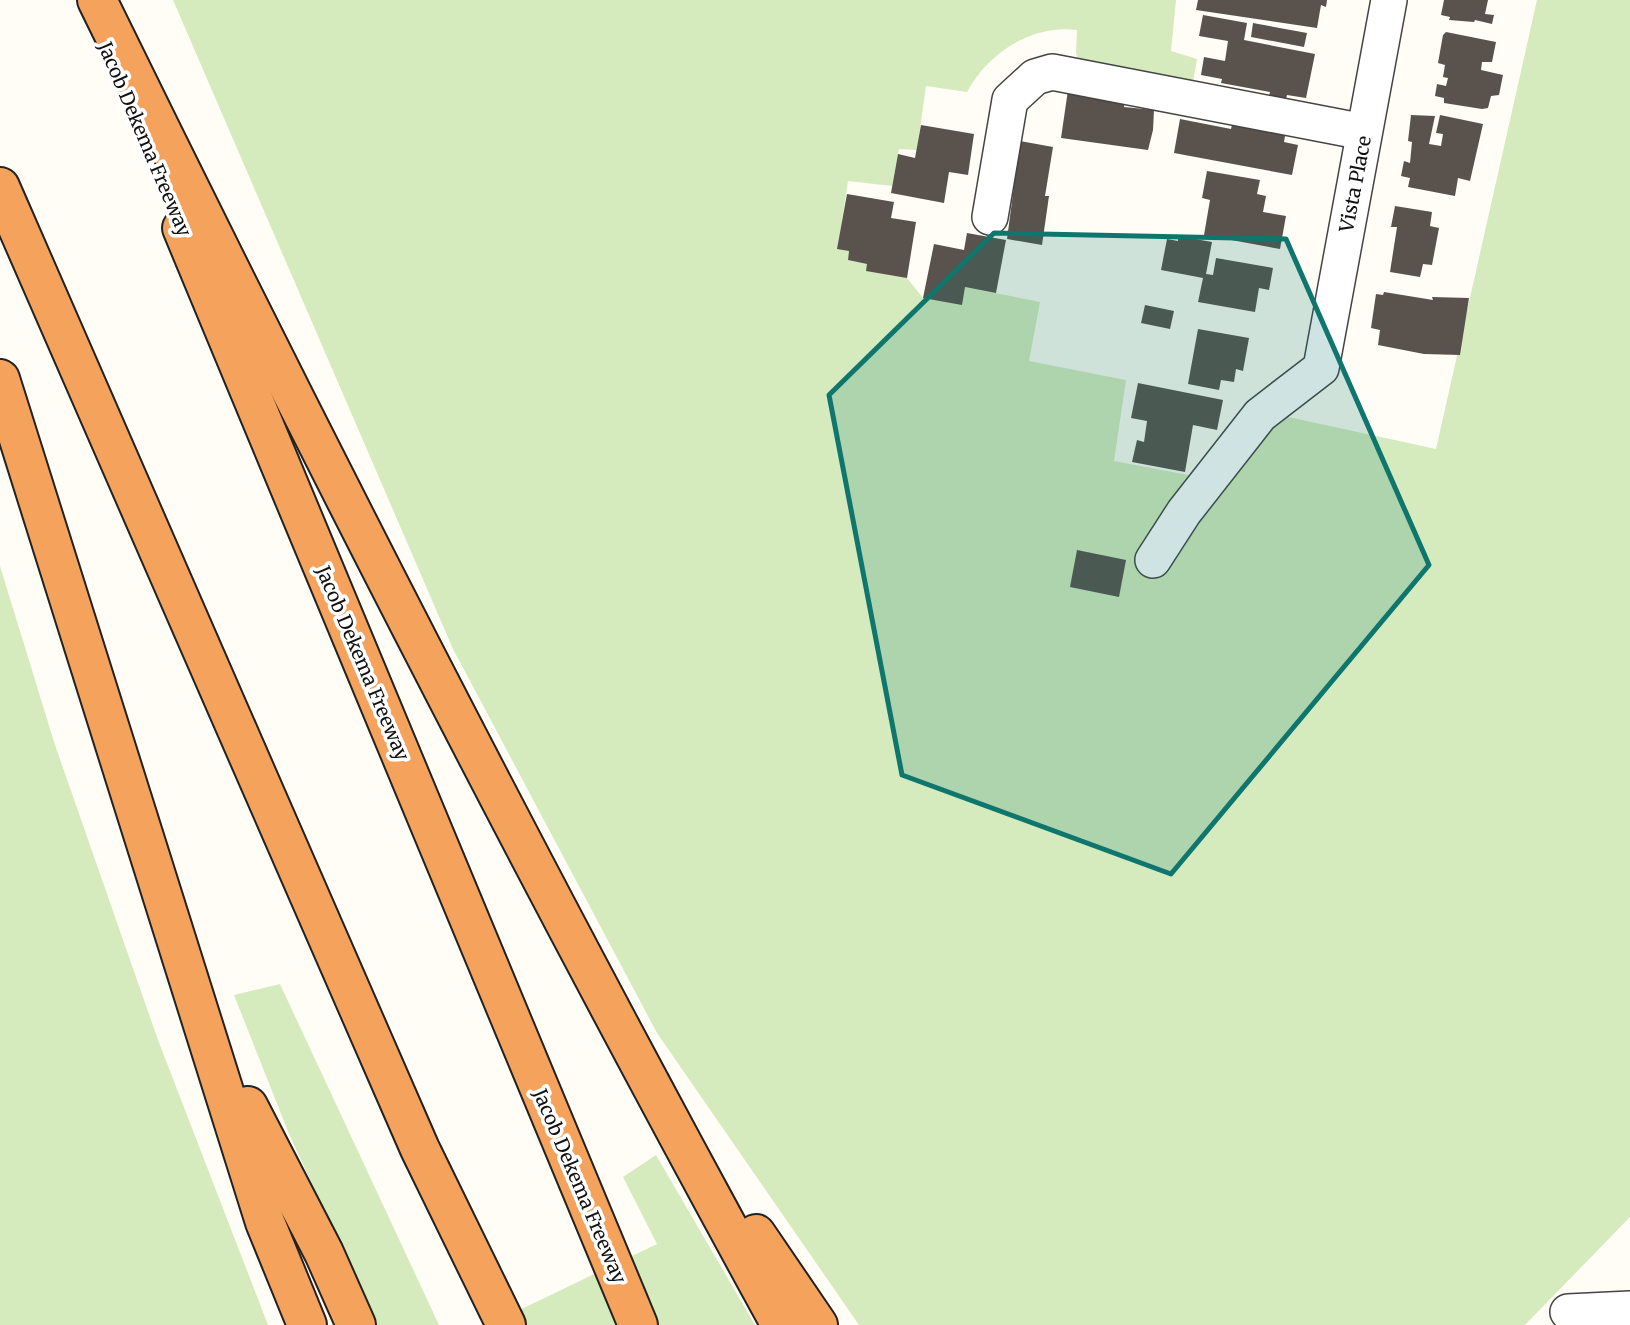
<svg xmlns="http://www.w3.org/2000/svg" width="1630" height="1325" viewBox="0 0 1630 1325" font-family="Merriweather,serif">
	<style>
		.green { fill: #d5ebbd }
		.building { fill: #5a524d }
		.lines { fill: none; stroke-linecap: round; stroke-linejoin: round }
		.minor-casing { stroke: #444; stroke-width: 38 }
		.highway-casing { stroke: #222; stroke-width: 42 }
		.minor { stroke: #fff; stroke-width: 35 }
		.highway { stroke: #f5a25d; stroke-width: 38 }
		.marked { fill: #0f766e; fill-opacity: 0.2; stroke: #0f766e; stroke-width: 5; stroke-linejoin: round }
		.labels { text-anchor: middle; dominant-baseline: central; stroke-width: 7; stroke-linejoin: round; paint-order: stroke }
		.street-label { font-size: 19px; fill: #111; stroke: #fff }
	</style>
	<rect width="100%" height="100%" fill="#fffdf5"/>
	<g class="green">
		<path d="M 173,0 L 1176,0 L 1171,51 L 1197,59 L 1192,88 L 1079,62 L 1076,53 L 1077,30 C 1032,24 988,53 967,92 L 926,86 L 917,150 L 899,149 L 892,186 L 848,181 L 838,248 L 849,251 L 848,260 L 867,264 L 907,278 L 923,298 L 965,287 L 1040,302 L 1029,361 L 1126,380 L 1114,461 L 1220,481 L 1279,415 L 1436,449 L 1537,0 L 1630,0 L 1630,1217 L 1525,1325 L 859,1325 L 657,1033 L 453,649 Z"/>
		<polygon points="0,566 55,745 158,1040 268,1325 0,1325"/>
		<polygon points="280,984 439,1325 377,1325 289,1134 234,995"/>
		<polygon points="656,1155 755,1325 488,1325 657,1244 623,1177"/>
	</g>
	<g class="building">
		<polygon points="1198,0 1327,0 1326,7 1321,5 1317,28 1196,10"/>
		<polygon points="1444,0 1488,0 1485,14 1494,15 1492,24 1475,20 1474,22 1449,20 1450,17 1441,15"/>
		<polygon points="1203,15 1247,23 1244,40 1315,54 1306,98 1287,95 1286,99 1269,96 1270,92 1221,83 1222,79 1201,75 1204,57 1225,61 1228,41 1199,36"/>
		<polygon points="1253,23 1307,33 1304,47 1251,37"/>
		<polygon points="1446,32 1496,42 1492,62 1482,62 1481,70 1503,75 1499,95 1491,96 1488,108 1482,109 1444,103 1444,98 1435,96 1437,84 1446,86 1448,78 1443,77 1445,65 1438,63 1443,35"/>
		<polygon points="1068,90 1125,98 1124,107 1154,110 1153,130 1148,150 1061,138"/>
		<polygon points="1411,115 1435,116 1429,144 1441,146 1443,134 1436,133 1440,115 1483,124 1470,181 1458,178 1455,196 1408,187 1410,178 1401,176 1404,161 1410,163 1412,142 1408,141"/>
		<polygon points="1180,119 1231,129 1233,120 1286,130 1284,142 1298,145 1292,175 1174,153"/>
		<polygon points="921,125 974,134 968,175 949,172 944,203 891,193 898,154 915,158"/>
		<polygon points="1020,141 1053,147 1045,196 1049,196 1042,245 1007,239"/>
		<polygon points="1207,171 1260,180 1257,194 1266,196 1263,212 1286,216 1280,249 1204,235 1210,200 1202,198"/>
		<polygon points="847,194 894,202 891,218 916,222 907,278 866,271 867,264 848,260 849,251 837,249"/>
		<polygon points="1395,206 1432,212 1430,226 1439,228 1432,265 1423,264 1420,277 1390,272 1397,227 1391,227"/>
		<polygon points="967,233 1006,240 996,293 965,287 962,305 923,298 934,244 964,250"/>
		<polygon points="1178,236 1212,242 1206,274 1213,275 1216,258 1273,268 1269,290 1259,288 1255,312 1198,302 1203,278 1161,270 1167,239 1178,241"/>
		<polygon points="1384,292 1433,300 1432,297 1469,298 1460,355 1424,354 1378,345 1380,330 1371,328 1376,294 1383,295"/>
		<polygon points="1145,305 1174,311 1170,329 1141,323"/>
		<polygon points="1198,329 1249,338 1243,371 1236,369 1234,382 1221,380 1219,390 1188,384"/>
		<polygon points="1138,383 1223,400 1217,430 1193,425 1185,472 1132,462 1137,440 1144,442 1147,421 1131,418"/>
		<polygon points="1077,550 1126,560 1119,597 1070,587"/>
	</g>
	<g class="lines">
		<defs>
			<g id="minor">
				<polyline points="990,217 1010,100 1035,77 1052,72 1364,132"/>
				<polyline points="1153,560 1184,512 1260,415 1321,368 1389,0"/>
				<polyline points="1568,1312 1630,1309"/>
			</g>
			<g id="highway">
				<path d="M 97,0 C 315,446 542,889 781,1325"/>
				<polyline points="0,187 420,1149 506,1325"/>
				<polyline points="182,228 638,1325"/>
				<polyline points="0,379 265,1222 307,1325"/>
				<polyline points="248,1106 324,1253 356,1325"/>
				<polyline points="756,1234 818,1325"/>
			</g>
		</defs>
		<use href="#minor" class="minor-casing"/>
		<use href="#highway" class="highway-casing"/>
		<use href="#minor" class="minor"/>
		<use href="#highway" class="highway"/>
	</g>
	<path class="marked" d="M 994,233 L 1286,239 L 1429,565 L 1171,874 L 902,775 L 829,395 Z"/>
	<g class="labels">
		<g class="street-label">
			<text transform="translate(145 139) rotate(67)">Jacob Dekema Freeway</text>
			<text transform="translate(1355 184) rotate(-79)">Vista Place</text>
			<text transform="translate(363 663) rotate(67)">Jacob Dekema Freeway</text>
			<text transform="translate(580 1186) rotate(67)">Jacob Dekema Freeway</text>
		</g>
	</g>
</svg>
